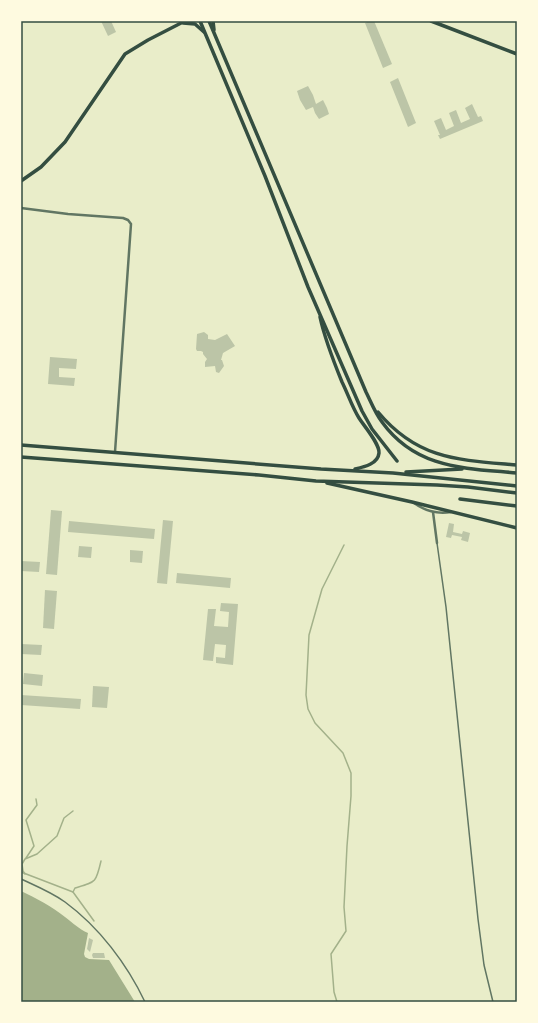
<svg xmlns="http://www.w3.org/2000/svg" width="538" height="1023" viewBox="0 0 538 1023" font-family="Lato,sans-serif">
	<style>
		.water { fill: #a3b18a }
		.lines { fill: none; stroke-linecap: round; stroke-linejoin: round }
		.stream { stroke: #a3b18a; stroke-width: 1.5 }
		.building { fill: #bcc5a7 }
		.pedestrian { stroke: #617663; stroke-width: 1.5 }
		.minor { stroke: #617663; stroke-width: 2.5 }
		.secondary { stroke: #344e41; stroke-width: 3.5 }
		.primary { stroke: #344e41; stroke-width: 3.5 }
		.neatline { fill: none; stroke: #344e41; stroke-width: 1.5 }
	</style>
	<rect width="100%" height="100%" fill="#e9edc9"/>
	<path class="water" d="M 21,891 C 36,898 51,906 65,917 C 73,923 79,929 88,933 L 84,954 L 85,957 L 89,959 L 109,960 L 135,1002 L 21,1002 Z"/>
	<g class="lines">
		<g class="stream">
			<polyline points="26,858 34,846 26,820 37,805 36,799"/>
			<polyline points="21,872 73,892 94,921"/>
			<polyline points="25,874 23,871 22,864 25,859 37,854 57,836 64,818 73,811"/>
			<path d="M 73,892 L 75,888 C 96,882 96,883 101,861"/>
			<polyline points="337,1002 334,992 331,954 346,931 344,907 347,846 351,796 351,773 343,753 315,723 308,709 306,695 309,635 322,589 344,545"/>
		</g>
	</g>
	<g class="building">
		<polygon points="101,21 111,21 116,32 108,36"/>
		<polygon points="370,21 374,21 392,64 383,68 365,23"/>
		<polygon points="398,78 416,123 408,127 390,82"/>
		<polygon points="308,86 313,95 316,104 323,100 327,108 329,114 319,119 315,113 313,107 306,110 300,100 297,91"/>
		<polygon points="472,104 478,117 481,116 483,121 440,139 438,135 440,135 434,121 441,118 446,130 454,126 449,113 456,110 461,123 470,119 465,108"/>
		<polygon points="204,332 208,335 208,339 215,340 227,334 235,346 223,353 221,360 222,360 224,366 219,373 216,372 215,366 205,367 205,362 207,359 203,354 203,352 201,351 197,351 196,349 197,334"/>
		<polygon points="50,357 77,359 76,369 59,368 59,377 75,378 74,386 48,384"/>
		<polygon points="51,510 62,511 57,575 46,574"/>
		<polygon points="163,520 173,521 167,584 157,583"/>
		<polygon points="69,521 155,529 154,539 68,532"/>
		<polygon points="449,523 454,524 453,532 462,534 463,531 470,533 468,542 461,540 462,537 452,535 451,538 446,537"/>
		<polygon points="79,546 92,547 91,558 78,557"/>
		<polygon points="130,550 143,551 142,563 130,562"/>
		<polygon points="21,561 40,562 39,572 21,571"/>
		<polygon points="177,573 231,578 230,588 176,583"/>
		<polygon points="45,590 57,591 54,629 43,628"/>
		<polygon points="221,603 238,604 233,665 216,663 216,657 225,658 226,645 215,644 213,661 203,660 208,609 216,609 214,626 228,627 229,612 220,611"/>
		<polygon points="21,644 42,645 41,655 21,654"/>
		<polygon points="24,673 43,675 42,686 23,684"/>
		<polygon points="93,686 109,687 107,708 92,707"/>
		<polygon points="21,695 81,699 80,709 21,705"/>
		<polygon points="89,938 93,940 90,952 87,949"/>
		<polygon points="93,953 104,953 105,958 93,958 92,955"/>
	</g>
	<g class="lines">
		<g class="pedestrian">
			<polyline points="437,543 446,607 478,919 484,965 493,1002"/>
			<path d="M 21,879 C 36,886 51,892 65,902 C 99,927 127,964 145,1002"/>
		</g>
		<g class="minor">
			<polyline points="21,208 68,214 123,218 128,220 131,224 115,452"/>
			<path d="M 414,503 C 425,511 438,514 451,512"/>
			<polyline points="433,512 437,543"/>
		</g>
		<g class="secondary">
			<polyline points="213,21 214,30"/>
			<polyline points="431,21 517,54"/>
			<polyline points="183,23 195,24 204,32"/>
			<polyline points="21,181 41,167 65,142 125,54 148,40 185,21"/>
		</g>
		<g class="primary">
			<polyline points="200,21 265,176 308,287 362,411 372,429 397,461"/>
			<path d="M 209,21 L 366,392 C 371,402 375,413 382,422 C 416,469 464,468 517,473"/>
			<path d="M 320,317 C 325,340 333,360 342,382 C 348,394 352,407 359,418 C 364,426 380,444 379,453 C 378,464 364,467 355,469"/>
			<path d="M 378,412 C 418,460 459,460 517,465"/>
			<polyline points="21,445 321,469 393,473 517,486"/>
			<polyline points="21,457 259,475 316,481 437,485 468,487 517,493"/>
			<polyline points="406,472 462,469"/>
			<polyline points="327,483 412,502 517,528"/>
			<polyline points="460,499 517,506"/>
		</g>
	</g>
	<rect width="538" height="1023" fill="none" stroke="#fefae0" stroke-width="44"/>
	<rect x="22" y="22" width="494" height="979" class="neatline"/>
</svg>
